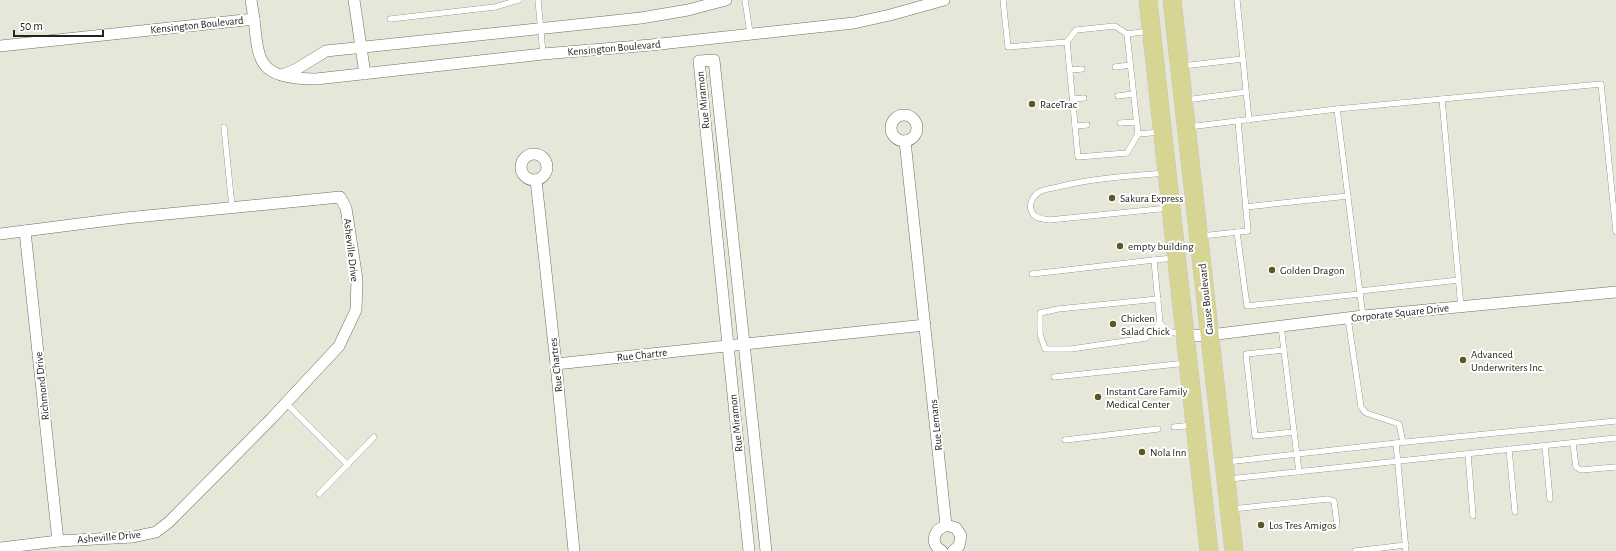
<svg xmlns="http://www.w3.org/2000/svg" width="1616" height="551" viewBox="0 0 1616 551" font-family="'Alegreya Sans',sans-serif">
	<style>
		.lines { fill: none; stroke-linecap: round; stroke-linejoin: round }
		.service-casing { stroke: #6f6f64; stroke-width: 6 }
		.minor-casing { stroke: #6f6f64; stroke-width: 12 }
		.primary-casing { stroke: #c6c6c4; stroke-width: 19 }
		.service { stroke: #fff; stroke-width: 5.5 }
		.minor { stroke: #fff; stroke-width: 11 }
		.primary { stroke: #d7d593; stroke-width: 18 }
		.poi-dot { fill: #5a5825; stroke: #fff; stroke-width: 1.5 }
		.labels { text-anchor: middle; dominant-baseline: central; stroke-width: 4; stroke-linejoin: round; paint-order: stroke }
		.street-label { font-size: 11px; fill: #23231e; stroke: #fff }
		.poi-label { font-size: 11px; fill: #23231e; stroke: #fff; text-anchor: start }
	</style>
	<rect width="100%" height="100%" fill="#e6e7d9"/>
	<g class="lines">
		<defs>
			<g id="service">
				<polyline points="538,0 543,54"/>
				<polyline points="745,0 750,33"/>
				<polyline points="1003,0 1008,47 1067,42 1076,30 1115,26 1127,34 1149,31"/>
				<polyline points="1237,0 1249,120"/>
				<polyline points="390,19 495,7 519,0"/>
				<polyline points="1127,34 1138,134"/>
				<polyline points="1067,42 1078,157 1127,153 1138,134 1161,132"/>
				<polyline points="1182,66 1243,59"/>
				<polyline points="1115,67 1130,65"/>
				<polyline points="1070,70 1082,69"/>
				<polyline points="1118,96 1133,94"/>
				<polyline points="1073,99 1084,98"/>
				<polyline points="1442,99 1461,307"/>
				<polyline points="1186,100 1246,92"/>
				<polyline points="1337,109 1360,294"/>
				<polyline points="1120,123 1136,122"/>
				<polyline points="1075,126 1087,125"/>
				<polyline points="224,127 232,207"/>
				<polyline points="1188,127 1337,109 1601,84 1616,232"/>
				<path d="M 1165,173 C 1131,176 1096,178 1062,186 C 1056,188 1048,188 1041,191 C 1033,195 1027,205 1033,214 C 1037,219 1043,219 1049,220 L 1169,208"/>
				<polyline points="1245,207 1348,196"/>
				<polyline points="1237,232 1247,306 1360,294 1363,316"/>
				<polyline points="1201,236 1248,231 1238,121"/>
				<polyline points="1154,260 1174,258"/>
				<polyline points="1032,274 1154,260 1160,323 1168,331 1183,335"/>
				<polyline points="1360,291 1459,280"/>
				<polyline points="1158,299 1058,309 1040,313 1040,334 1045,349 1071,349 1146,338 1160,323"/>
				<polyline points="1348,318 1361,407 1366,413 1399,424 1403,442"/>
				<polyline points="1281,326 1299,472"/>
				<polyline points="1284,350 1246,354 1255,436 1294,432"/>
				<polyline points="1054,377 1187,363"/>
				<polyline points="286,403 348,465"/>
				<polyline points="1174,427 1193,425"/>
				<polyline points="1065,440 1158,429"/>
				<polyline points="1396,443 1406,551"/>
				<polyline points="1573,443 1576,467 1581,470 1616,467"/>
				<polyline points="1545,446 1550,499"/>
				<polyline points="1509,449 1515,512"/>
				<polyline points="1468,454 1473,516"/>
				<polyline points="1226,462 1396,443 1616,421"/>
				<polyline points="1229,479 1616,438"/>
				<polyline points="319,494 374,437"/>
				<polyline points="1232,509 1328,499 1334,501 1337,524"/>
				<polyline points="1355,551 1406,545"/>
			</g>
			<g id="minor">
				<polyline points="251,0 254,19"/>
				<polyline points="354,0 365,74"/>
				<path d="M 0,46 L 254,19 C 256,33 256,53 264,64 C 273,78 301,79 316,79 L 543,54 L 651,45 L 854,23 L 890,15 L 944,0"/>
				<polyline points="282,75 295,70 326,51 641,18 688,10 726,0"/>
				<circle cx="904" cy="128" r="13"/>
				<polyline points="905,141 946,525"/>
				<circle cx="534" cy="167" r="13"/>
				<polyline points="536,180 556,364 574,551"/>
				<polyline points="25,231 58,541"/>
				<polyline points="0,234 126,218 340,197 346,208 357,279 356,310 339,346 271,419 169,522 156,532 133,537 58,541 0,548"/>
				<polyline points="1185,336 1210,335 1363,316 1616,292"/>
				<polyline points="556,364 925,325"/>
				<polyline points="749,551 699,61 714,60 766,551"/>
				<path d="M 942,551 C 933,546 932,538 938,530 L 946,525 L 956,528 L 961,536 L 959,546 L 953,551"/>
			</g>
			<g id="primary">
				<polyline points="1148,0 1209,551"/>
				<polyline points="1172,0 1234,551"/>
			</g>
		</defs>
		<use href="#service" class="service-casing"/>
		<use href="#minor" class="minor-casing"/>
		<use href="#primary" class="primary-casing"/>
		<use href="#service" class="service"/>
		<use href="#minor" class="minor"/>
		<use href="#primary" class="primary"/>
	</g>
	<g class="poi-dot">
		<circle cx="1032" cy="104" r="4"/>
		<circle cx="1112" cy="198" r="4"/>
		<circle cx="1120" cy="246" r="4"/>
		<circle cx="1272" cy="270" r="4"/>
		<circle cx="1113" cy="324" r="4"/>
		<circle cx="1463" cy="360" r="4"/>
		<circle cx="1098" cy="397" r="4"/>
		<circle cx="1142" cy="452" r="4"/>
		<circle cx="1261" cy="525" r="4"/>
	</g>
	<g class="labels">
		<g class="street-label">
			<text transform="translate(197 25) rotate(-6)">Kensington Boulevard</text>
			<text transform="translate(614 48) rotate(-5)">Kensington Boulevard</text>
			<text transform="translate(703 100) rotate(-96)">Rue Miramon</text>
			<text transform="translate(351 250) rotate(83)">Asheville Drive</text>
			<text transform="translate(1206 299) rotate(-96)">Gause Boulevard</text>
			<text transform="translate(1400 313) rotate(-6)">Corporate Square Drive</text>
			<text transform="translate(642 355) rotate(-6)">Rue Chartre</text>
			<text transform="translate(556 365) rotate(-96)">Rue Chartres</text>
			<text transform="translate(42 386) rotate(-96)">Richmond Drive</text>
			<text transform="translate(736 423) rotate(-96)">Rue Miramon</text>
			<text transform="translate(936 425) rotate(-96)">Rue Lemans</text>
			<text transform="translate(109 537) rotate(-5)">Asheville Drive</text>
		</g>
		<g class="poi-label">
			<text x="1040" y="104">RaceTrac</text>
			<text x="1120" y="198">Sakura Express</text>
			<text x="1128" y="246">empty building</text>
			<text x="1280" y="270">Golden Dragon</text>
			<text x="1121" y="318">Chicken<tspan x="1121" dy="13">Salad Chick</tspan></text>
			<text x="1471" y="354">Advanced<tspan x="1471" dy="13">Underwriters Inc.</tspan></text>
			<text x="1106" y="391">Instant Care Family<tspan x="1106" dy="13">Medical Center</tspan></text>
			<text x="1150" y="452">Nola Inn</text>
			<text x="1269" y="525">Los Tres Amigos</text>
		</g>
	</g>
	<path d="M14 30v6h89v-6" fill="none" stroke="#23231e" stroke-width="2"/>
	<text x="20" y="30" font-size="12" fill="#23231e" stroke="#ffffff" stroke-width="3" paint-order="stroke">50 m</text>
</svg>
